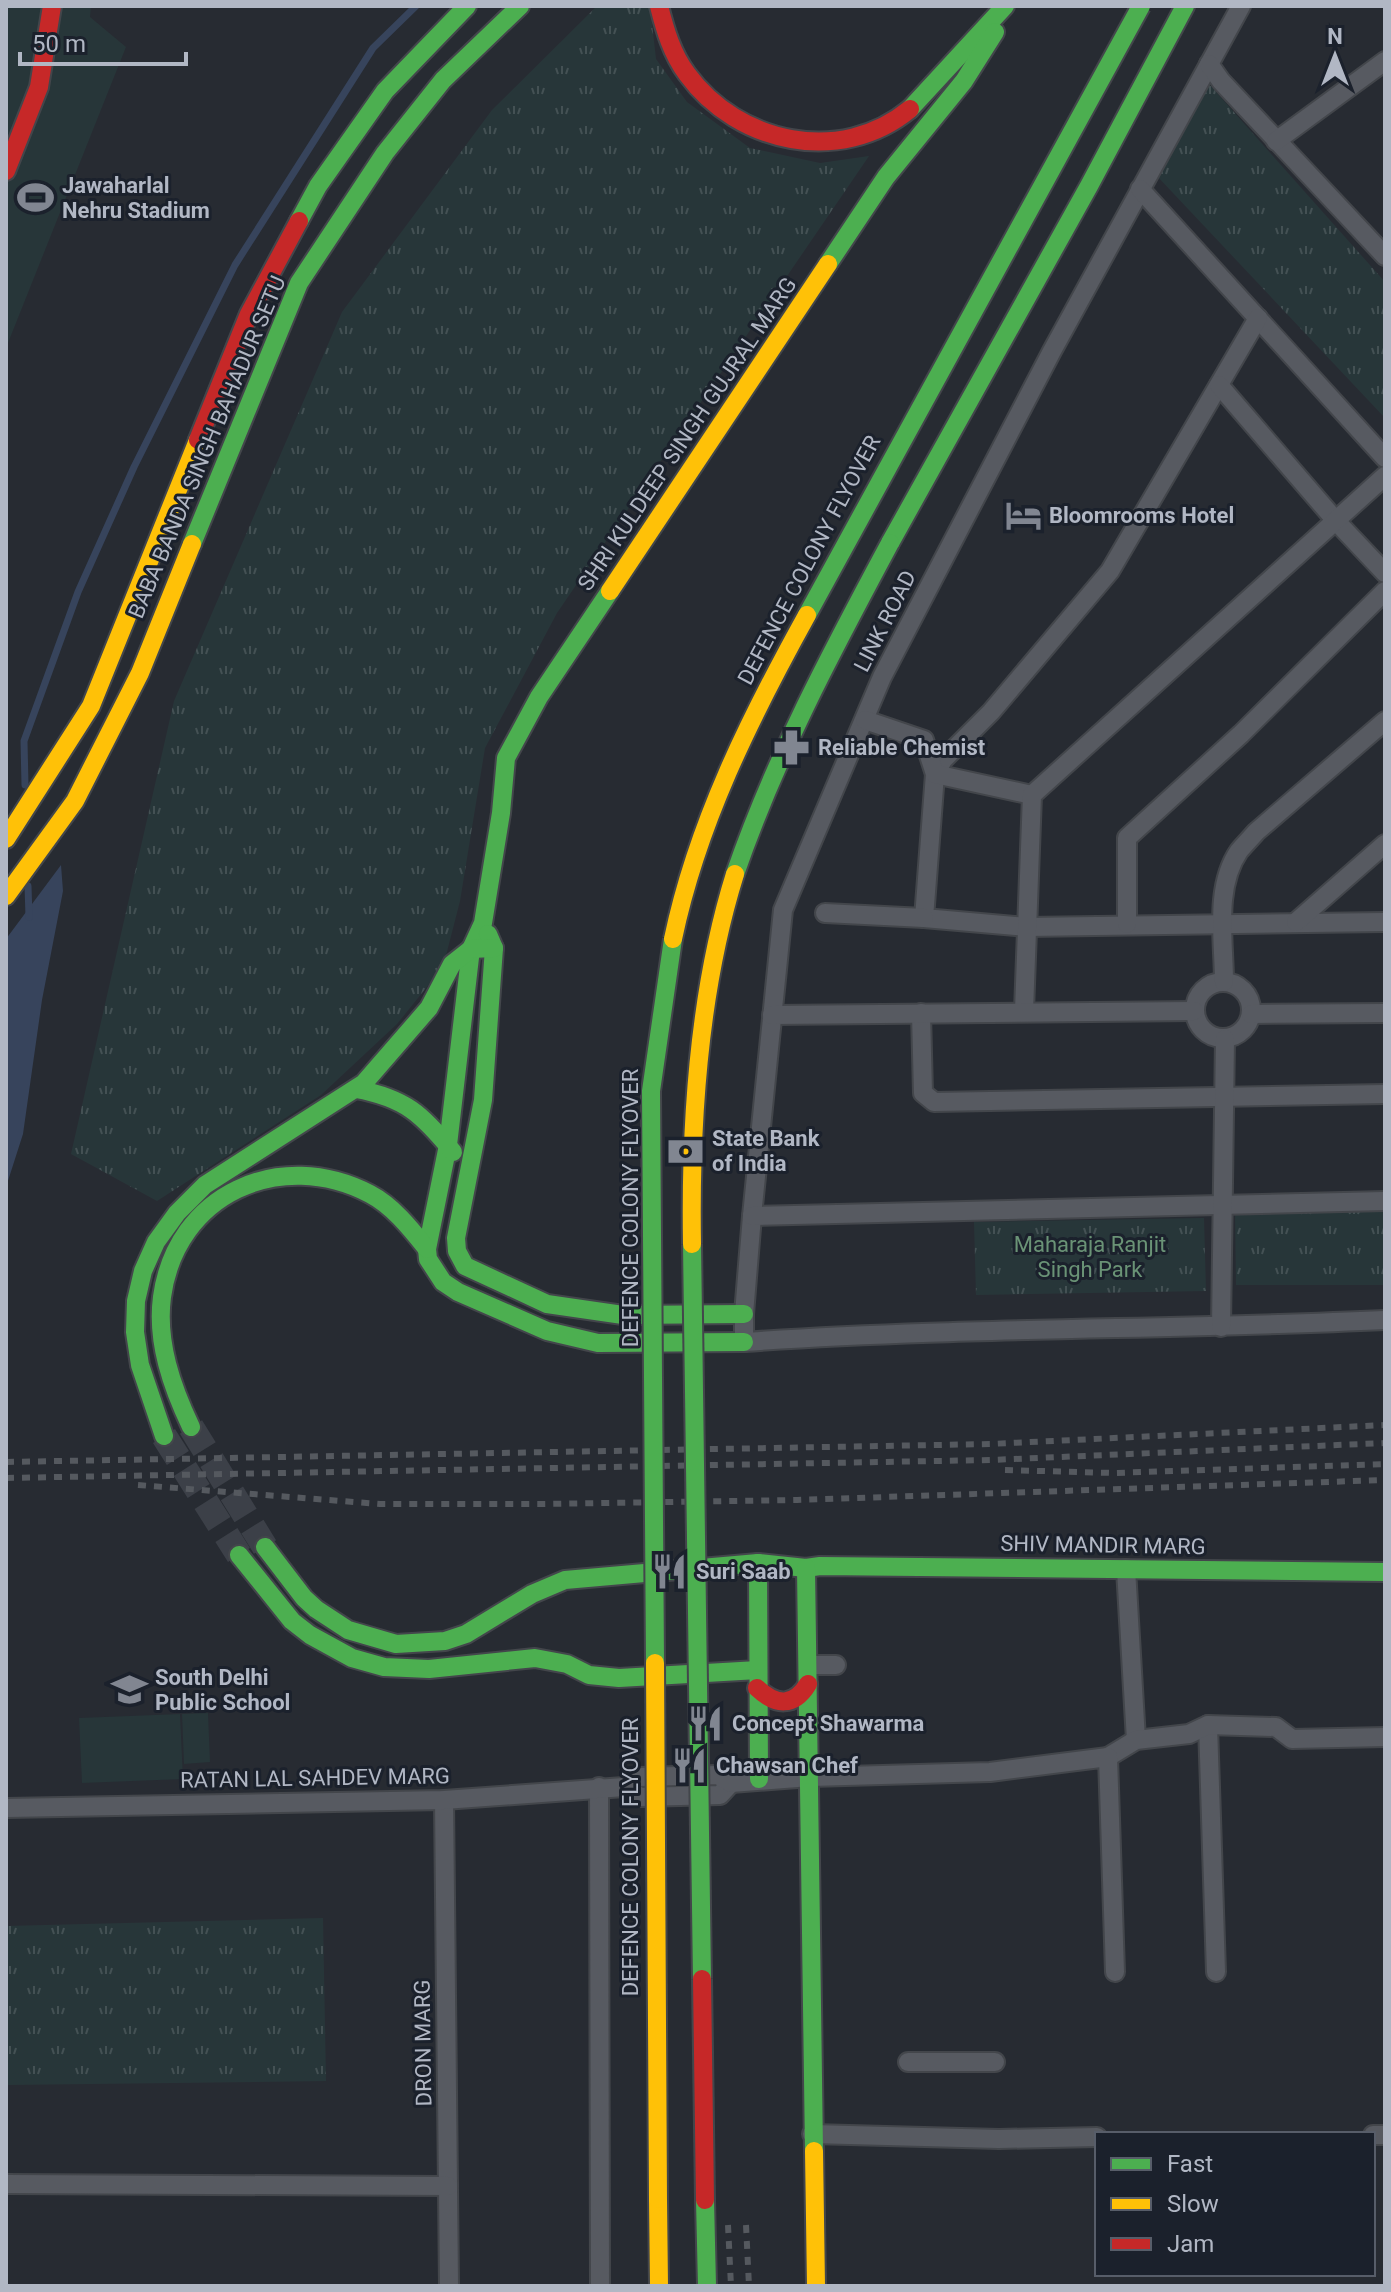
<svg xmlns="http://www.w3.org/2000/svg" width="1391" height="2292" viewBox="0 0 1391 2292" font-family="Roboto,sans-serif">
	<style>
		.grass { fill: url(#grass-tufts) }
		.pitch { fill: #273639 }
		.water { fill: #37445c }
		.lines { fill: none; stroke-linecap: round; stroke-linejoin: round }
		.stream { stroke: #37445c; stroke-width: 7 }
		.secondary-tunnel { stroke: #3c4048; stroke-width: 26; stroke-dasharray: 26 13; stroke-linecap: butt }
		.street-casing { stroke: #43464b; stroke-width: 22 }
		.fast-casing { stroke: #43464b; stroke-width: 22 }
		.slow-casing { stroke: #43464b; stroke-width: 22 }
		.jam-casing { stroke: #43464b; stroke-width: 22 }
		.street { stroke: #575a61; stroke-width: 18 }
		.fast { stroke: #4caf50; stroke-width: 18 }
		.slow { stroke: #ffc107; stroke-width: 18 }
		.jam { stroke: #c62828; stroke-width: 18 }
		.rail { stroke: #55595f; stroke-width: 6; stroke-dasharray: 8 8; stroke-linecap: butt }
		.fast-bridge-casing { stroke: #43464b; stroke-width: 22; stroke-linecap: butt }
		.slow-bridge-casing { stroke: #43464b; stroke-width: 22; stroke-linecap: butt }
		.jam-bridge-casing { stroke: #43464b; stroke-width: 22; stroke-linecap: butt }
		.fast-bridge { stroke: #4caf50; stroke-width: 18 }
		.slow-bridge { stroke: #ffc107; stroke-width: 18 }
		.jam-bridge { stroke: #c62828; stroke-width: 18 }
		.labels { text-anchor: middle; dominant-baseline: central; stroke-width: 6; stroke-linejoin: round; paint-order: stroke }
		.poi-label { font-size: 22px; font-weight: bold; fill: #b1b7c4; stroke: #1b212c; text-anchor: start }
		.street-label { font-size: 22px; fill: #b1b7c4; stroke: #1b212c }
		.park-label { font-size: 22px; fill: #6a9376; stroke: #1b212c }
	</style>
	<defs>
		<pattern id="grass-tufts" width="24" height="20" patternUnits="userSpaceOnUse" patternTransform="scale(2)"><rect width="24" height="20" fill="#273639"/><path d="M3 7l-1-3M5 7V3M7 7l1-3M15 17l-1-3M17 17v-4M19 17l1-3" fill="none" stroke="#445154"/></pattern>
	</defs>
	<rect width="100%" height="100%" fill="#272b32"/>
	<g class="grass">
		<polygon points="597,6 650,6 656,59 687,102 750,148 820,163 869,156 557,613 485,748 460,901 443,967 397,1024 321,1095 157,1201 71,1154 174,701 342,312 492,110"/>
		<polygon points="1209,84 1385,282 1385,418 1157,176"/>
		<polygon points="1385,1211 1385,1285 1236,1285 1235,1212"/>
		<polygon points="1204,1218 1206,1291 976,1295 974,1222"/>
		<polygon points="323,1918 326,2081 6,2085 6,1926"/>
	</g>
	<g class="pitch">
		<polygon points="6,6 91,6 90,17 126,47 6,348"/>
		<polygon points="208,1713 210,1762 184,1764 182,1714"/>
		<polygon points="180,1714 183,1779 82,1783 79,1718"/>
	</g>
	<polygon class="water" points="61,865 63,891 42,1000 23,1134 6,1187 6,939"/>
	<g class="lines">
		<g class="stream">
			<polyline points="25,785 24,741 78,592 134,467 235,265 373,48 416,6"/>
			<polyline points="28,886 29,917"/>
		</g>
		<g class="secondary-tunnel">
			<polyline points="191,1427 265,1547"/>
			<polyline points="164,1436 239,1555"/>
		</g>
		<defs>
			<g id="street">
				<path d="M 1241,6 L 1052,351 L 882,677 L 783,910 L 752,1216 L 744,1314 L 744,1342 C 957,1327 1172,1330 1385,1320"/>
				<polyline points="1209,64 1221,81 1385,256"/>
				<polyline points="1276,141 1385,61"/>
				<polyline points="1140,189 1385,458"/>
				<polyline points="1258,318 1110,571 991,712 943,760 935,774 924,918 1027,927 1385,922"/>
				<polyline points="1219,385 1336,521 1385,573"/>
				<polyline points="865,720 924,740 935,774 1032,795"/>
				<polyline points="825,913 924,918"/>
				<polyline points="1296,922 1385,844"/>
				<polyline points="1127,924 1127,838 1241,734 1385,591"/>
				<circle cx="1223" cy="1010" r="28"/>
				<path d="M 1224,982 C 1224,941 1214,887 1239,851 C 1244,845 1250,839 1256,832 L 1385,721"/>
				<polyline points="1024,1011 1032,795 1385,476"/>
				<polyline points="921,1013 923,1093 934,1102 1385,1094"/>
				<polyline points="1251,1014 1385,1013"/>
				<polyline points="772,1015 1194,1011"/>
				<polyline points="752,1216 1385,1201"/>
				<polyline points="1221,1327 1225,1039"/>
				<polyline points="1126,1569 1136,1740"/>
				<polyline points="808,1665 836,1665"/>
				<polyline points="1208,1725 1216,1972"/>
				<polyline points="1108,1757 1136,1740 1189,1734 1208,1725 1276,1727 1292,1739 1385,1737"/>
				<polyline points="599,1787 600,2286"/>
				<polyline points="624,1787 640,1797 720,1795 731,1783"/>
				<polyline points="444,1800 449,2286"/>
				<polyline points="6,1808 444,1800 624,1787 639,1777 718,1775 731,1783 810,1777 990,1772 1108,1757 1115,1972"/>
				<polyline points="908,2062 995,2062"/>
				<polyline points="812,2134 999,2139 1097,2137"/>
				<polyline points="1373,2135 1385,2135"/>
				<polyline points="6,2184 448,2186"/>
			</g>
			<g id="fast">
				<polyline points="910,109 1005,6"/>
				<polyline points="299,221 318,186 385,91 467,6"/>
				<polyline points="828,264 886,177 964,81 995,32"/>
				<polyline points="890,543 1089,186 1185,6"/>
				<polyline points="192,544 299,283 385,153 443,80 520,6"/>
				<polyline points="610,591 539,697 506,758 501,813 483,923 471,949 448,1145 427,1249 428,1259 443,1282 458,1292 547,1331 598,1343 744,1342"/>
				<polyline points="488,934 494,948 483,1100 456,1238 457,1251 465,1266 547,1304 623,1315 744,1314"/>
				<path d="M 356,1089 C 405,1098 422,1114 453,1152"/>
				<path d="M 191,1427 C 172,1387 156,1342 162,1297 C 176,1194 280,1147 370,1194 C 393,1206 411,1229 427,1249"/>
				<polyline points="164,1436 140,1365 135,1332 136,1301 143,1271 156,1242 177,1213 205,1185 364,1083 429,1008 452,964 471,949 494,948"/>
				<polyline points="265,1547 304,1598 316,1609 348,1630 396,1644 445,1641 466,1634 532,1594 565,1580 758,1563 806,1568 820,1566 1385,1572"/>
				<polyline points="239,1555 292,1621 310,1635 352,1658 384,1667 429,1669 535,1658 567,1664 589,1675 619,1678 758,1670"/>
				<polyline points="758,1563 759,1779"/>
				<polyline points="806,1568 814,2151"/>
				<polyline points="705,2200 707,2286"/>
			</g>
			<g id="slow">
				<polyline points="610,591 828,264"/>
				<polyline points="6,839 91,706 198,440"/>
				<polyline points="6,896 75,801 140,673 192,544"/>
				<polyline points="814,2151 816,2286"/>
				<polyline points="658,2199 659,2286"/>
			</g>
			<g id="jam">
				<path d="M 659,6 C 665,30 672,54 687,74 C 738,144 841,166 910,109"/>
				<polyline points="6,171 39,87 52,6"/>
				<polyline points="198,440 249,314 299,221"/>
				<path d="M 757,1688 C 776,1706 794,1707 808,1684"/>
			</g>
		</defs>
		<use href="#street" class="street-casing"/>
		<use href="#fast" class="fast-casing"/>
		<use href="#slow" class="slow-casing"/>
		<use href="#jam" class="jam-casing"/>
		<use href="#street" class="street"/>
		<use href="#fast" class="fast"/>
		<use href="#slow" class="slow"/>
		<use href="#jam" class="jam"/>
		<g class="rail">
			<polyline points="6,1462 990,1444 1385,1425"/>
			<polyline points="1005,1470 1114,1473 1385,1464"/>
			<polyline points="6,1478 990,1460 1385,1443"/>
			<polyline points="138,1485 380,1504 538,1504 797,1500 1385,1480"/>
			<polyline points="728,2225 731,2286"/>
			<polyline points="746,2225 749,2286"/>
		</g>
		<defs>
			<g id="fast-bridge">
				<polyline points="807,615 1141,6"/>
				<path d="M 735,874 C 775,758 832,651 890,543"/>
				<polyline points="692,1244 702,1979"/>
				<polyline points="655,1663 651,1091 673,939"/>
			</g>
			<g id="slow-bridge">
				<path d="M 673,939 C 697,824 750,718 807,615"/>
				<path d="M 692,1244 C 690,1124 699,989 735,874"/>
				<polyline points="655,1663 658,2199"/>
			</g>
			<polyline id="jam-bridge" points="702,1979 705,2200"/>
		</defs>
		<use href="#fast-bridge" class="fast-bridge-casing"/>
		<use href="#slow-bridge" class="slow-bridge-casing"/>
		<use href="#jam-bridge" class="jam-bridge-casing"/>
		<use href="#fast-bridge" class="fast-bridge"/>
		<use href="#slow-bridge" class="slow-bridge"/>
		<use href="#jam-bridge" class="jam-bridge"/>
	</g>
	<defs>
		<symbol id="stadium-bare" viewBox="-9 -9 18 18"><path d="M0-5a6.5 5 0 1 0 0 10a6.5 5 0 1 0 0-10ZM-3.5-1.8h7v3.6h-7Z" fill="#818691" stroke="#1b212c" stroke-width="2.5" paint-order="stroke"/></symbol>
		<symbol id="hotel-bare" viewBox="-9 -9 18 18"><path d="M-6-4.5h1.5V1H6V5H4.5V3h-9V5H-6ZM-4 0a1.8 1.8 0 1 1 3.6 0ZM.5 0V-2.5h3Q6-2.5 6 0Z" fill="#818691" stroke="#1b212c" stroke-width="2.5" paint-order="stroke"/></symbol>
		<symbol id="pharmacy-bare" viewBox="-9 -9 18 18"><path d="M-2-6h4v4h4v4h-4v4h-4v-4h-4v-4h4Z" fill="#818691" stroke="#1b212c" stroke-width="2.5" paint-order="stroke"/></symbol>
		<symbol id="bank-bare" viewBox="-9 -9 18 18"><path d="M-6-4H6V4H-6ZM0-2.3a2.3 2.3 0 1 0 0 4.6a2.3 2.3 0 1 0 0-4.6Z" fill="#818691" stroke="#1b212c" stroke-width="2.5" paint-order="stroke"/></symbol>
		<symbol id="restaurant-bare" viewBox="-9 -9 18 18"><path d="M-5-6h1v4h1v-4h1v4h1v-4h1v5L-1.5 .5V6h-2V.5L-5-1ZM5-6V6H3V1.5H1.5Q1.5-4 5-6Z" fill="#818691" stroke="#1b212c" stroke-width="2.5" paint-order="stroke"/></symbol>
		<symbol id="school-bare" viewBox="-9 -9 18 18"><path d="M0-5L7-2L0 1L-7-2ZM-4 1L0 2.5L4 1V4Q0 6-4 4Z" fill="#818691" stroke="#1b212c" stroke-width="2.5" paint-order="stroke"/></symbol>
	</defs>
	<g fill-rule="evenodd">
		<use href="#stadium-bare" x="10" y="172" width="51" height="51"/>
		<use href="#hotel-bare" x="998" y="490" width="51" height="51"/>
		<use href="#pharmacy-bare" x="766" y="722" width="51" height="51"/>
		<use href="#bank-bare" x="660" y="1126" width="51" height="51"/>
		<use href="#restaurant-bare" x="644" y="1546" width="51" height="51"/>
		<use href="#school-bare" x="104" y="1664" width="51" height="51"/>
		<use href="#restaurant-bare" x="680" y="1698" width="51" height="51"/>
		<use href="#restaurant-bare" x="664" y="1740" width="51" height="51"/>
	</g>
	<g class="labels">
		<g class="poi-label">
			<text x="62" y="185">Jawaharlal<tspan x="62" dy="25">Nehru Stadium</tspan></text>
			<text x="1049" y="515">Bloomrooms Hotel</text>
			<text x="818" y="747">Reliable Chemist</text>
			<text x="712" y="1138">State Bank<tspan x="712" dy="25">of India</tspan></text>
			<text x="696" y="1571">Suri Saab</text>
			<text x="155" y="1677">South Delhi<tspan x="155" dy="25">Public School</tspan></text>
			<text x="732" y="1723">Concept Shawarma</text>
			<text x="716" y="1765">Chawsan Chef</text>
		</g>
		<g class="street-label">
			<text transform="translate(687 434) rotate(-56)">SHRI KULDEEP SINGH GUJRAL MARG</text>
			<text transform="translate(207 447) rotate(-67)">BABA BANDA SINGH BAHADUR SETU</text>
			<text transform="translate(809 560) rotate(-62)">DEFENCE COLONY FLYOVER</text>
			<text transform="translate(885 621) rotate(-63)">LINK ROAD</text>
			<text transform="translate(630 1208) rotate(-90)">DEFENCE COLONY FLYOVER</text>
			<text transform="translate(1103 1545) rotate(1)">SHIV MANDIR MARG</text>
			<text transform="translate(315 1778) rotate(-1)">RATAN LAL SAHDEV MARG</text>
			<text transform="translate(630 1857) rotate(-90)">DEFENCE COLONY FLYOVER</text>
			<text transform="translate(423 2043) rotate(-91)">DRON MARG</text>
		</g>
		<g class="park-label">
			<text x="1090" y="1244">Maharaja Ranjit<tspan x="1090" dy="25">Singh Park</tspan></text>
		</g>
	</g>
	<rect width="1391" height="2292" fill="none" stroke="#b1b7c4" stroke-width="16"/>
	<rect x="1095" y="2132" width="280" height="144" fill="#1b212c" stroke="#575d69" stroke-width="2"/>
	<rect x="1111" y="2158" width="40" height="12" fill="#4caf50" stroke="#575d69" stroke-width="2"/>
	<text x="1167" y="2172" font-size="24" fill="#b1b7c4">Fast</text>
	<rect x="1111" y="2198" width="40" height="12" fill="#ffc107" stroke="#575d69" stroke-width="2"/>
	<text x="1167" y="2212" font-size="24" fill="#b1b7c4">Slow</text>
	<rect x="1111" y="2238" width="40" height="12" fill="#c62828" stroke="#575d69" stroke-width="2"/>
	<text x="1167" y="2252" font-size="24" fill="#b1b7c4">Jam</text>
	<g transform="translate(1335 56)" stroke="#1b212c" stroke-width="6" paint-order="stroke">
	<path d="M0-6L14 30L0 20L-14 30Z" fill="#b1b7c4"/>
	<text y="-12" font-size="22" font-weight="bold" text-anchor="middle" fill="#b1b7c4">N</text>
	</g>
	<path d="M20 52v12h166v-12" fill="none" stroke="#b1b7c4" stroke-width="4"/>
	<text x="32" y="52" font-size="24" fill="#b1b7c4" stroke="#1b212c" stroke-width="6" paint-order="stroke">50 m</text>
</svg>
